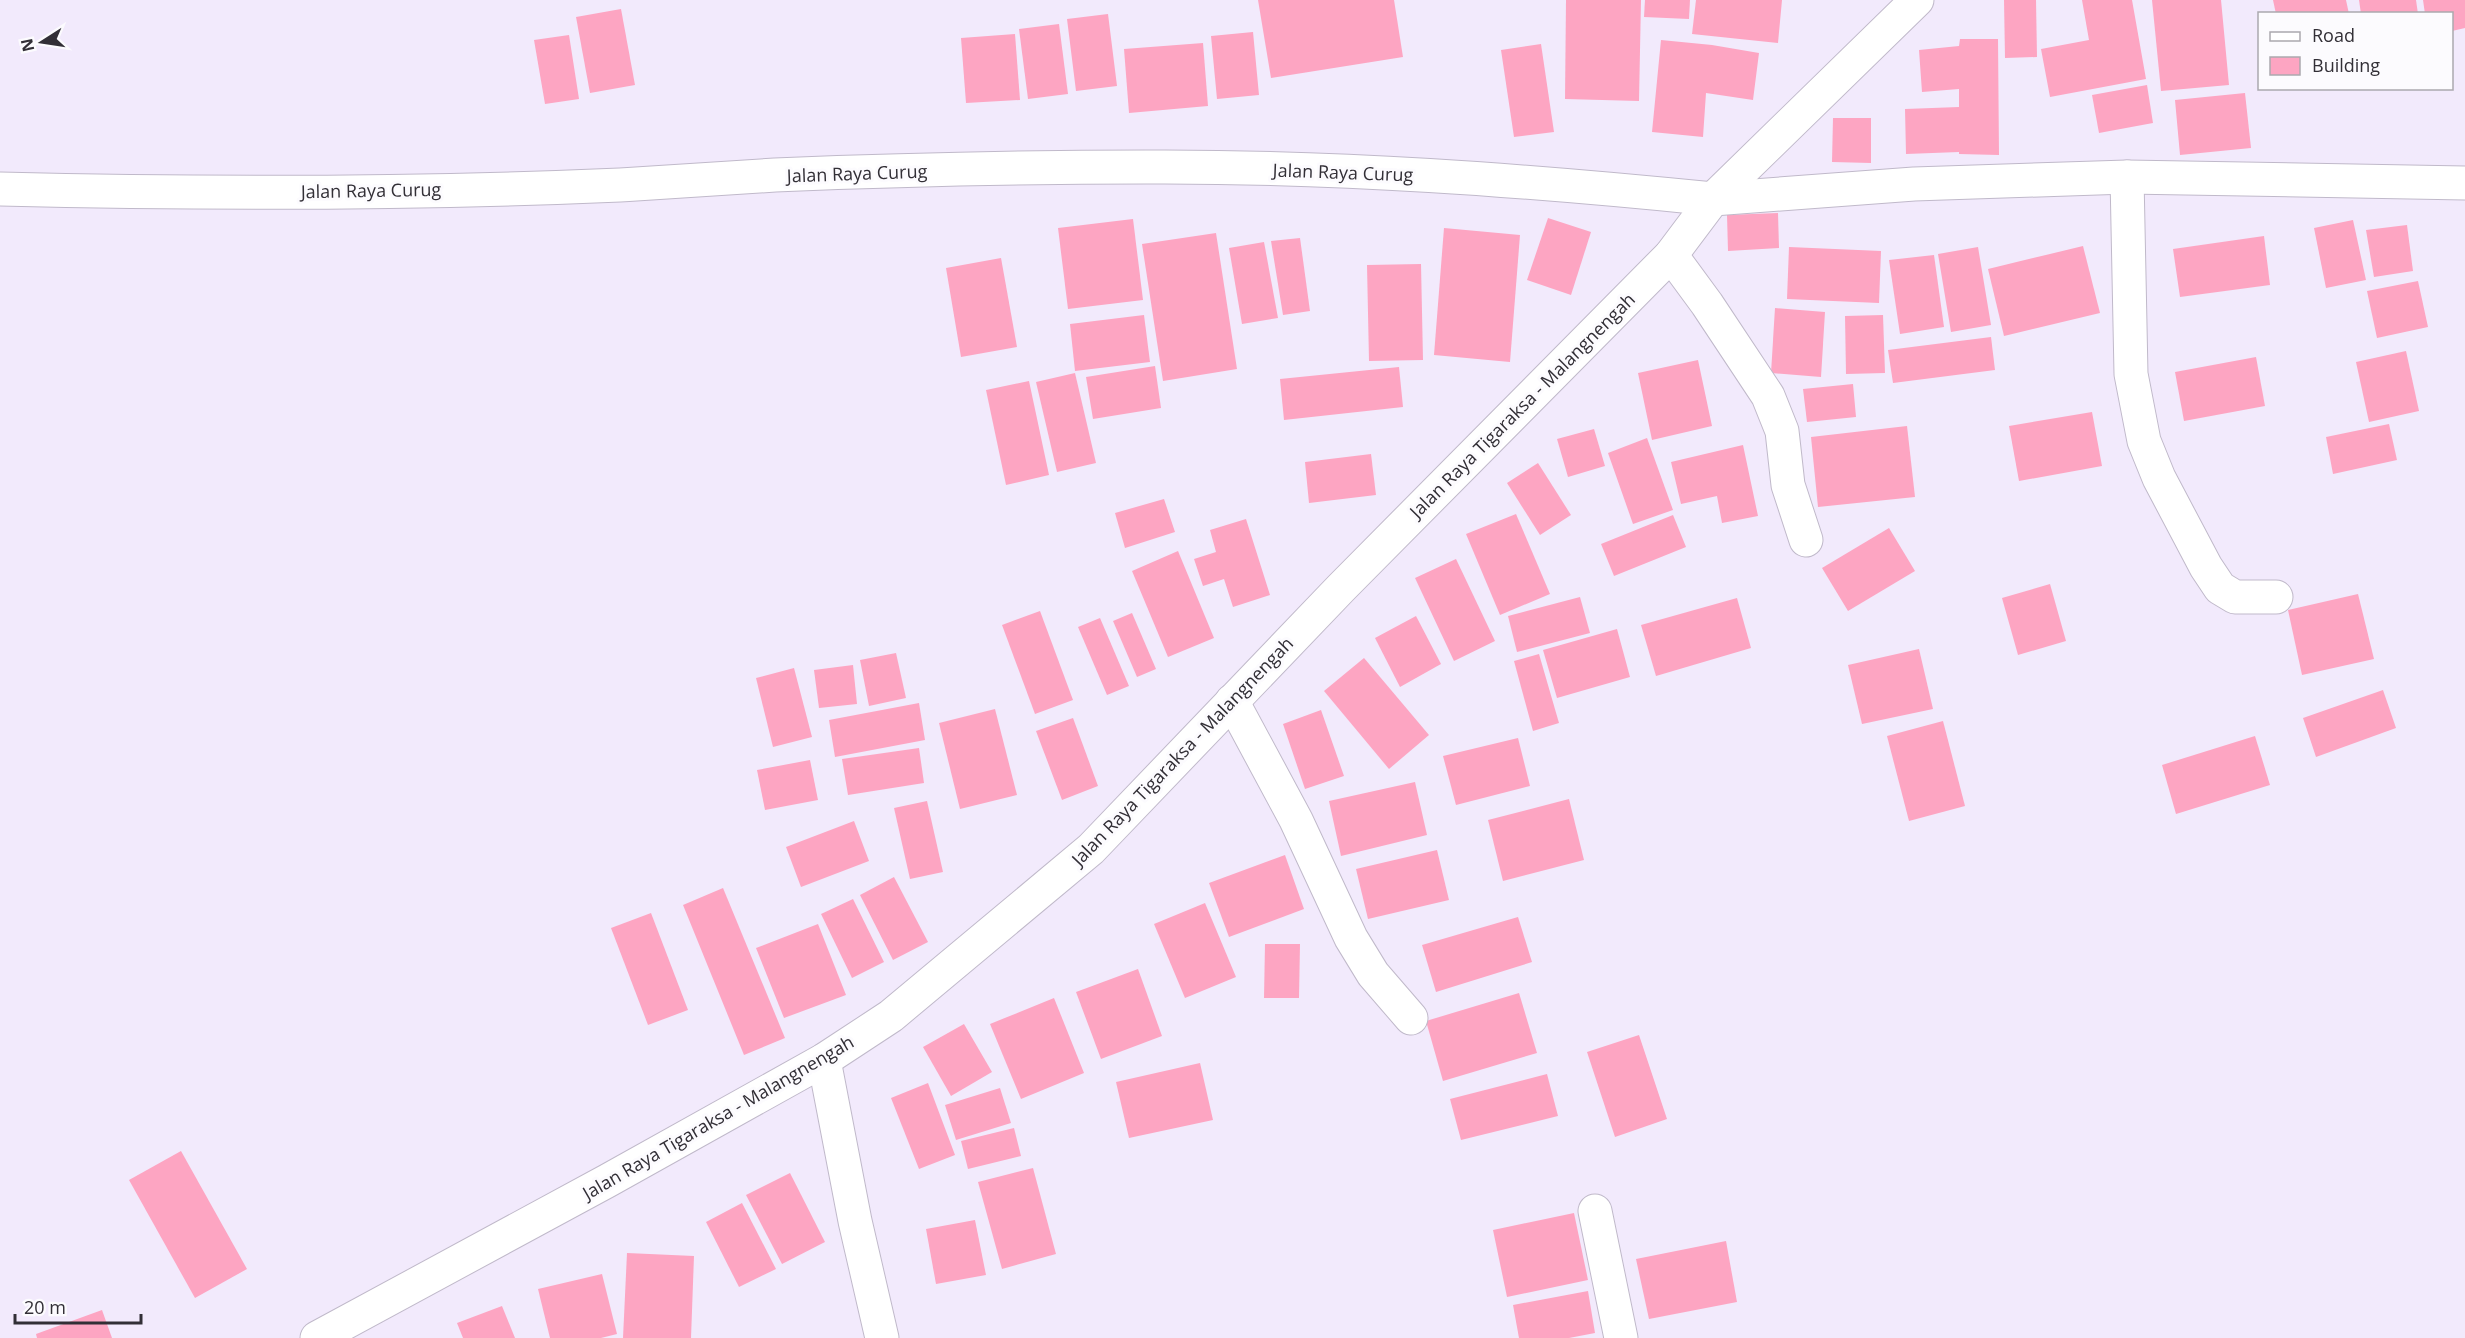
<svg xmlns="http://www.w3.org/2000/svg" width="2465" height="1338" viewBox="0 0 2465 1338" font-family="'Open Sans',sans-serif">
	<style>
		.building { fill: #fda5c2 }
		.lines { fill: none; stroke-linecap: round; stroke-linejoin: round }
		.street-casing { stroke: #c0b9ca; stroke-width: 35 }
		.secondary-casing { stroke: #c0b9ca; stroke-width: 35 }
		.primary-casing { stroke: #c0b9ca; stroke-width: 35 }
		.street { stroke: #fff; stroke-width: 33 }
		.secondary { stroke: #fff; stroke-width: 33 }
		.primary { stroke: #fff; stroke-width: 33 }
		.labels { text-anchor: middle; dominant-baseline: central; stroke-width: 6; stroke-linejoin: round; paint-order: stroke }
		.street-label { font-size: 18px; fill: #322f36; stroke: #fcfbfe }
	</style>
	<rect width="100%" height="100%" fill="#f2eafc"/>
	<g class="building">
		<polygon points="1258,0 1394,0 1403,57 1271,78"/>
		<polygon points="1566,0 1641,0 1639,101 1565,99"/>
		<polygon points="1645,0 1690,0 1689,19 1644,17"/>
		<polygon points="1696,0 1782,0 1778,43 1692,34"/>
		<polygon points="2004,0 2036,0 2037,57 2005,58"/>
		<polygon points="2082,0 2132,0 2146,79 2050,97 2041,49 2089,40"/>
		<polygon points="2152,0 2221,0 2229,85 2161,91"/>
		<polygon points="2273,0 2346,0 2349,14 2276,14"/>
		<polygon points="2359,0 2416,0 2418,14 2361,14"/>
		<polygon points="2423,0 2465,0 2465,28 2452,31 2452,14 2425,14"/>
		<polygon points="621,9 635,85 590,93 576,17"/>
		<polygon points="1108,14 1117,86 1076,91 1067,19"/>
		<polygon points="1059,24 1068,94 1028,99 1019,29"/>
		<polygon points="1253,32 1259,95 1217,99 1211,36"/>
		<polygon points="1015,34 1020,100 966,103 961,38"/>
		<polygon points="569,35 579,99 545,104 534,40"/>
		<polygon points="1960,39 1998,39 1999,155 1959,154 1959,152 1906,154 1905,109 1959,107 1959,89 1922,92 1919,50 1959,46"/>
		<polygon points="1661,40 1712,45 1759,53 1753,100 1706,93 1703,137 1652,132"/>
		<polygon points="1203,43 1208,106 1129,113 1124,49"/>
		<polygon points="1541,44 1554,132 1514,137 1501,50"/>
		<polygon points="2147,85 2153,123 2099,133 2092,95"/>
		<polygon points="2245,93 2251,148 2180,155 2175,100"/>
		<polygon points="1833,118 1871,118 1871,163 1832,162"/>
		<polygon points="1778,213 1779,248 1728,251 1727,215"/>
		<polygon points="1548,218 1591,232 1571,295 1527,280"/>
		<polygon points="1133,219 1143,300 1068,309 1058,228"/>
		<polygon points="2353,220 2366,280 2326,288 2314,228"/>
		<polygon points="2407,225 2413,271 2374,277 2366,230"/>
		<polygon points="1444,228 1520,235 1510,362 1434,355"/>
		<polygon points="1216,233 1237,369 1163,381 1142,244"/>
		<polygon points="2264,236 2270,285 2180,297 2173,249"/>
		<polygon points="1300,238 1310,311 1283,315 1271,241"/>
		<polygon points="1264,242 1278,318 1242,324 1229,248"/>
		<polygon points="2083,246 2100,313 2004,336 1988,269"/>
		<polygon points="1789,247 1881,251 1879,303 1787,299"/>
		<polygon points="1978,247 1991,325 1951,332 1938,254"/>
		<polygon points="1934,255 1944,327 1900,334 1889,260"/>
		<polygon points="1001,258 1017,347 961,357 946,268"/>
		<polygon points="1421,264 1423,360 1369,361 1367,265"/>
		<polygon points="2418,281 2428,327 2377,338 2367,291"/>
		<polygon points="1775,308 1825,312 1821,377 1771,373"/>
		<polygon points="1144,315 1150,362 1075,371 1070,324"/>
		<polygon points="1883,315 1885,373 1846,374 1845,316"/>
		<polygon points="1991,337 1995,370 1893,383 1888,350"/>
		<polygon points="2406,351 2419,411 2369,422 2356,362"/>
		<polygon points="2256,357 2265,406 2184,421 2175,372"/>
		<polygon points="1698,360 1712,426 1652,440 1638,373"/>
		<polygon points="1155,366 1161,408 1093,419 1086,377"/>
		<polygon points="1399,367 1403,407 1284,420 1280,379"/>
		<polygon points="1075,373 1096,463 1057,472 1036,382"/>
		<polygon points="1029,381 1049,475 1006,485 986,390"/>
		<polygon points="1853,384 1856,417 1807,422 1803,389"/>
		<polygon points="2092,412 2102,466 2019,481 2009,426"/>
		<polygon points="2389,424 2397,460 2333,474 2326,437"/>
		<polygon points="1907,426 1915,497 1818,507 1811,437"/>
		<polygon points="1594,429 1605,466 1568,477 1557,439"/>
		<polygon points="1647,438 1673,510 1633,524 1608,453"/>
		<polygon points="1743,445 1758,516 1722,523 1717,496 1681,504 1671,462"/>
		<polygon points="1371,454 1376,495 1309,503 1305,462"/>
		<polygon points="1538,463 1571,515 1540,535 1507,483"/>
		<polygon points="1164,499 1175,532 1125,548 1115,513"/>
		<polygon points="1516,514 1550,594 1500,615 1466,534"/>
		<polygon points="1673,515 1686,547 1614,576 1601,544"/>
		<polygon points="1246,519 1270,595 1233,607 1224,579 1203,586 1194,559 1216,552 1210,530"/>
		<polygon points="1889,528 1915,571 1848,611 1822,568"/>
		<polygon points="1178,551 1214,638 1168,657 1132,571"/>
		<polygon points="1456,559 1495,641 1454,661 1415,578"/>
		<polygon points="2050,584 2066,641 2018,655 2002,598"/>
		<polygon points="2358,594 2374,659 2302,675 2288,610"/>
		<polygon points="1580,597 1590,633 1517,652 1508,616"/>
		<polygon points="1737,598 1751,648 1656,676 1641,625"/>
		<polygon points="1040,611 1073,700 1035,714 1002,625"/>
		<polygon points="1132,613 1156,669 1137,677 1113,621"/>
		<polygon points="1416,616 1441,664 1400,687 1375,638"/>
		<polygon points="1100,618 1129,686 1107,695 1078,627"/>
		<polygon points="1617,629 1630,677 1557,698 1543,650"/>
		<polygon points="1919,649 1933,709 1862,724 1848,665"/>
		<polygon points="896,653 906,698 869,706 860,660"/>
		<polygon points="1539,654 1559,723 1533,731 1514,661"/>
		<polygon points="1364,658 1429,735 1389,769 1324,691"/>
		<polygon points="853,665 857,704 819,708 814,670"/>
		<polygon points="794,668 812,737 773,747 756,678"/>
		<polygon points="2383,690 2396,728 2316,757 2303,718"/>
		<polygon points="919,703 925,740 835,757 829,720"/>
		<polygon points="995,709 1017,795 960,809 939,723"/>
		<polygon points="1321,710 1344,776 1305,789 1283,724"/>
		<polygon points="1073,718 1098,786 1062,800 1036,731"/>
		<polygon points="1943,721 1965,806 1909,821 1887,736"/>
		<polygon points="2255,736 2270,785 2176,814 2162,765"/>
		<polygon points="1518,738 1530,786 1456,805 1443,756"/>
		<polygon points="919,748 924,783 848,795 842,759"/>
		<polygon points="810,760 818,800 765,810 757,770"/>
		<polygon points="1415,782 1427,835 1341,856 1329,801"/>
		<polygon points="1569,799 1584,860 1503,881 1488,820"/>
		<polygon points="927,801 943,872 910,879 894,808"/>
		<polygon points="854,821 869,861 801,887 786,847"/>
		<polygon points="1437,850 1449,900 1368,919 1356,869"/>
		<polygon points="1285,855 1304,909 1229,937 1209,883"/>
		<polygon points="894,877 928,942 893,960 860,895"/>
		<polygon points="723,888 785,1038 744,1055 683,905"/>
		<polygon points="853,899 884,962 852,978 821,914"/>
		<polygon points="1205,903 1236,977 1185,998 1154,924"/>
		<polygon points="651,913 688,1010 648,1025 611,928"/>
		<polygon points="1518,917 1532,962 1436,992 1422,945"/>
		<polygon points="818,924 846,995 784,1018 756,948"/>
		<polygon points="1265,944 1300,944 1299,998 1264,998"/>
		<polygon points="1138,969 1162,1036 1101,1059 1076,992"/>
		<polygon points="1519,993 1537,1053 1443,1081 1426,1021"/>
		<polygon points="1054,998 1084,1073 1021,1099 990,1024"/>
		<polygon points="964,1024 992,1072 951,1096 923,1047"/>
		<polygon points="1639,1035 1667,1119 1615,1137 1587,1052"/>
		<polygon points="1200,1063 1213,1120 1129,1138 1116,1082"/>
		<polygon points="1547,1074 1558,1116 1461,1140 1450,1099"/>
		<polygon points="928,1083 955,1155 919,1169 891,1098"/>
		<polygon points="1000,1088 1011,1123 956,1140 945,1105"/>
		<polygon points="1014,1128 1021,1156 968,1169 961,1141"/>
		<polygon points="181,1151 247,1269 195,1298 129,1180"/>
		<polygon points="1033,1168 1056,1254 1002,1269 978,1182"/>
		<polygon points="790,1173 825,1242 782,1264 746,1195"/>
		<polygon points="742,1203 776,1269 739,1287 706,1222"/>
		<polygon points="1574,1213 1588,1280 1507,1297 1493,1230"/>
		<polygon points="975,1220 986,1275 936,1284 926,1229"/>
		<polygon points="1726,1241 1737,1302 1649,1319 1636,1259"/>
		<polygon points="627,1253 694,1256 691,1338 623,1338"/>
		<polygon points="602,1274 617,1334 601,1338 550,1338 538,1289"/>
		<polygon points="1588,1291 1595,1333 1569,1338 1519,1338 1513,1305"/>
		<polygon points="502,1306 515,1338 463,1338 457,1323"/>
		<polygon points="102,1310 112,1338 37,1338 36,1334"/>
	</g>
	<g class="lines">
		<defs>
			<g id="street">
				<polyline points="2127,177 2131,374 2144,441 2159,478 2206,567 2220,588 2235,597 2276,597"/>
				<polyline points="1713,199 1914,184 2127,177 2465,183"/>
				<polyline points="1671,255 1707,304 1768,396 1782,431 1788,485 1806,540"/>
				<polyline points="1232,701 1296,820 1351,938 1373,974 1411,1018"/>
				<polyline points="824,1060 855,1221 882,1338"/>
				<polyline points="1595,1211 1621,1338"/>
			</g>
			<path id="secondary" d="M 0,189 C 206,194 414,194 620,185 C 672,182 724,178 775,175 C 898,170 1022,167 1146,167 C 1335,166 1524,180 1713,199"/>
			<polyline id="primary" points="317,1338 607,1181 824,1060 891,1016 1091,849 1341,588 1671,255 1713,199 1917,0"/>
		</defs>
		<use href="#street" class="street-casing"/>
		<use href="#secondary" class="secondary-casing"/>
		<use href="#primary" class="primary-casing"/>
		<use href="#street" class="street"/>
		<use href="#secondary" class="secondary"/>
		<use href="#primary" class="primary"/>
	</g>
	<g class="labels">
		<g class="street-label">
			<text transform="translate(1343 172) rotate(2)">Jalan Raya Curug</text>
			<text transform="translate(857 173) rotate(-2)">Jalan Raya Curug</text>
			<text transform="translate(371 190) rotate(-1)">Jalan Raya Curug</text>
			<text transform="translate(1522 405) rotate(-45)">Jalan Raya Tigaraksa - Malangnengah</text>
			<text transform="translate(1182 751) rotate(-46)">Jalan Raya Tigaraksa - Malangnengah</text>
			<text transform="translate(718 1117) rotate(-30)">Jalan Raya Tigaraksa - Malangnengah</text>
		</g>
	</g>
	<rect x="2258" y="12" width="195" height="78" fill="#fcfbfe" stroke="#aba9ae" stroke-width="1.5"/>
	<rect x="2270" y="32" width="30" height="9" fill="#ffffff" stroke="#aba9ae" stroke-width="1.5"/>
	<text x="2312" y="42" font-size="18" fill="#322f36">Road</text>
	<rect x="2270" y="57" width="30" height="18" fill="#fda5c2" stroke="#aba9ae" stroke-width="1.5"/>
	<text x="2312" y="72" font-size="18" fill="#322f36">Building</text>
	<g transform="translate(42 42) rotate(258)" stroke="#fcfbfe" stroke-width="4.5" paint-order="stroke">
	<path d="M0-4.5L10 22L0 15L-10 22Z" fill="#322f36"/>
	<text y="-9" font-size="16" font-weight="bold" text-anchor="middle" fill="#322f36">N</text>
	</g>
	<path d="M15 1314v9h126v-9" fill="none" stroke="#322f36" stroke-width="3"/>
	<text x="24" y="1314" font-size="18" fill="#322f36" stroke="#fcfbfe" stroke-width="4.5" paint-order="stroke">20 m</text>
</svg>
